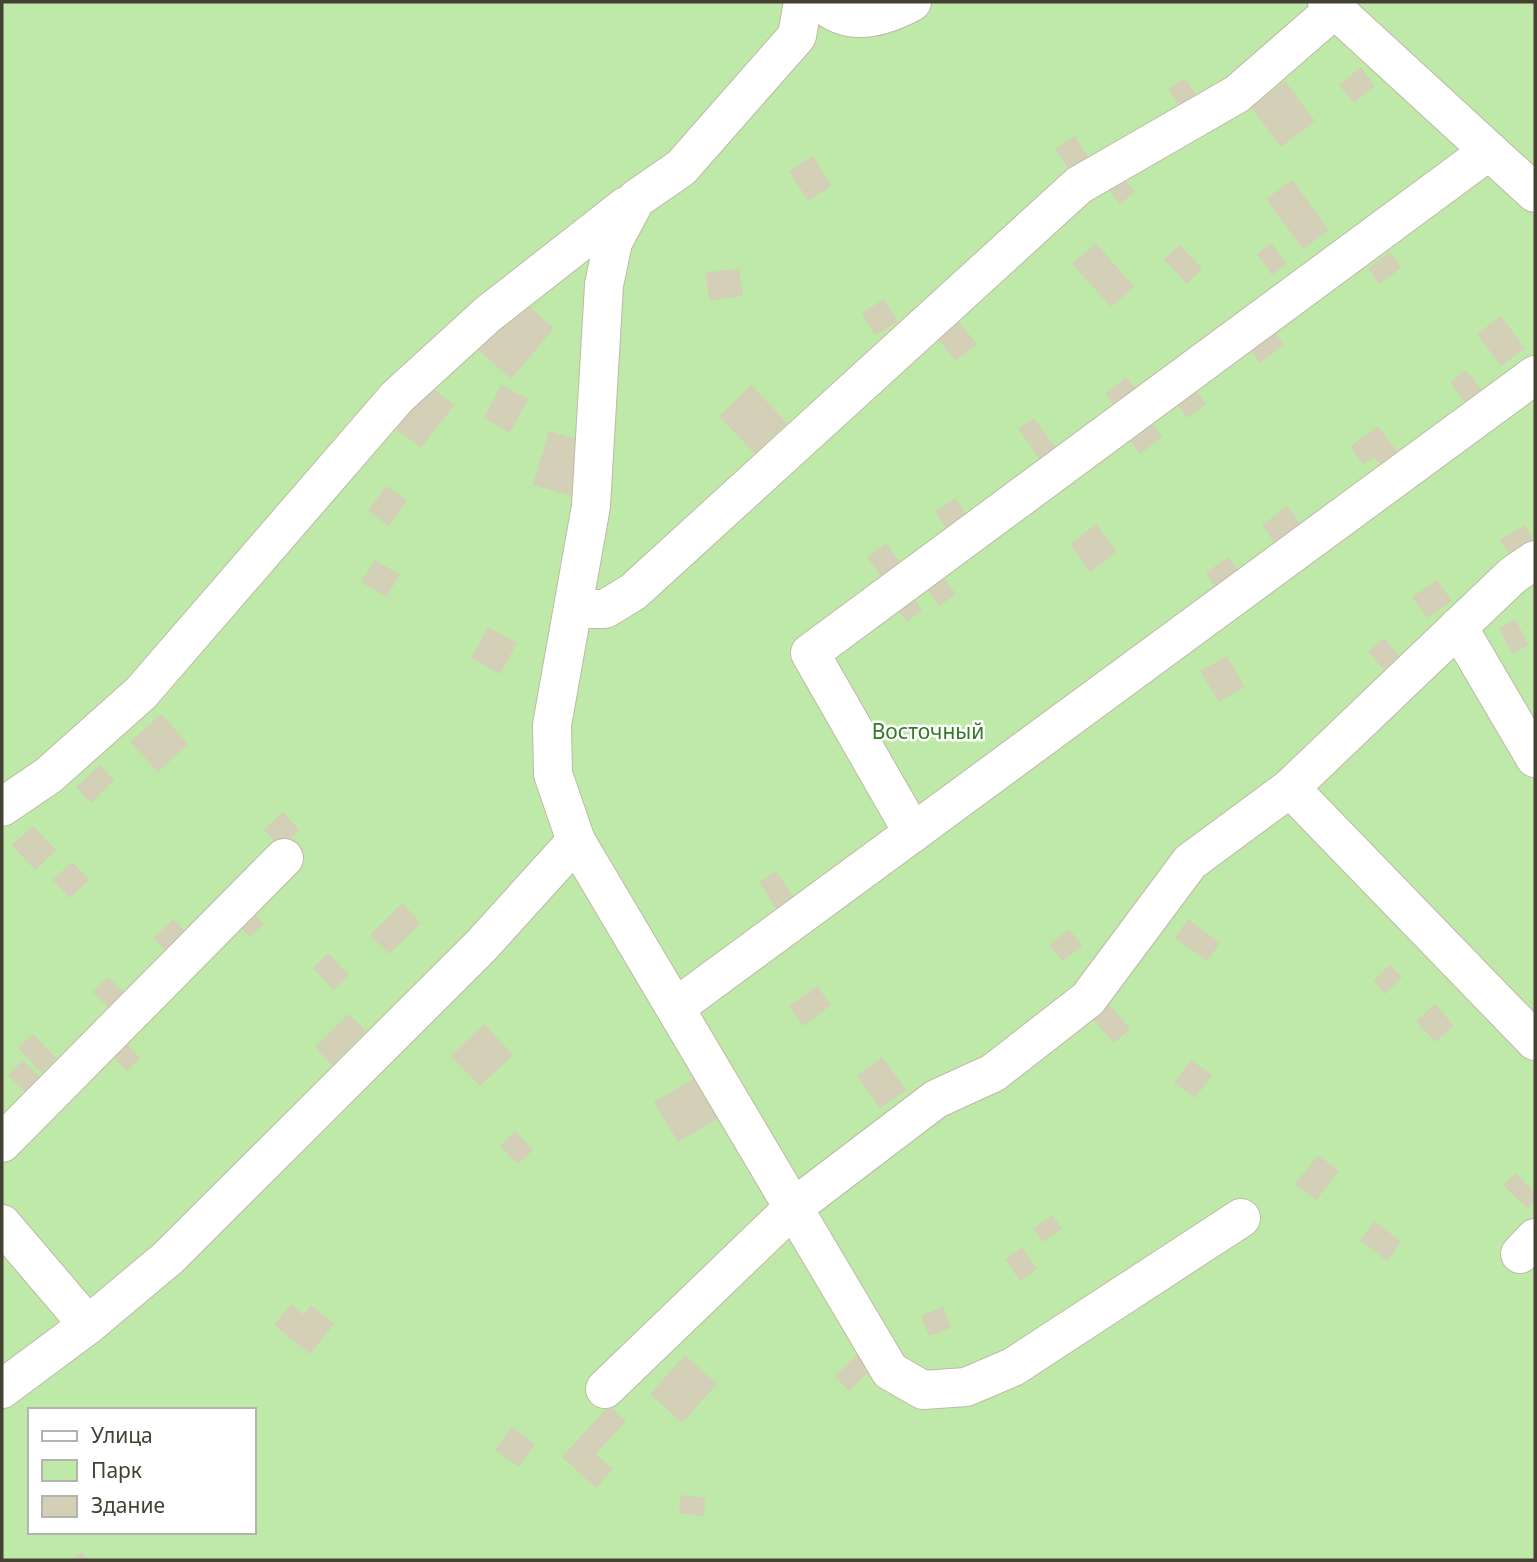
<svg xmlns="http://www.w3.org/2000/svg" width="1537" height="1562" viewBox="0 0 1537 1562" font-family="'Noto Sans',sans-serif">
	<style>
		.green { fill: #bfe9a9; fill-rule: evenodd }
		.building { fill: #d4cfb7 }
		.lines { fill: none; stroke-linecap: round; stroke-linejoin: round }
		.minor-casing { stroke: #bebaa5; stroke-width: 40 }
		.minor { stroke: #fff; stroke-width: 38 }
		.labels { text-anchor: middle; dominant-baseline: central; stroke-width: 5; stroke-linejoin: round; paint-order: stroke }
		.park-label { font-size: 21px; fill: #337824; stroke: #fff }
	</style>
	<rect width="100%" height="100%" fill="#f2f1e2"/>
	<path class="green" d="M 2,2 L 1535,2 L 1535,1560 L 2,1560 ZM 30,1410 L 254,1410 L 254,1532 L 30,1532 Z"/>
	<g class="building">
		<polygon points="1361,67 1375,86 1354,103 1339,85"/>
		<polygon points="1185,78 1200,101 1183,112 1168,89"/>
		<polygon points="1285,81 1315,121 1281,147 1251,107"/>
		<polygon points="1075,136 1089,158 1070,171 1055,149"/>
		<polygon points="813,156 831,186 808,201 789,171"/>
		<polygon points="1120,174 1135,192 1120,204 1105,185"/>
		<polygon points="1292,180 1329,230 1303,249 1266,199"/>
		<polygon points="1096,243 1134,287 1111,307 1072,264"/>
		<polygon points="1271,243 1287,264 1272,275 1257,254"/>
		<polygon points="1180,245 1202,269 1187,284 1164,259"/>
		<polygon points="1390,252 1401,268 1379,284 1368,268"/>
		<polygon points="739,268 743,296 710,301 705,273"/>
		<polygon points="519,298 554,328 511,379 476,348"/>
		<polygon points="884,299 898,322 875,335 862,313"/>
		<polygon points="1501,316 1525,348 1501,366 1477,334"/>
		<polygon points="957,320 977,344 956,361 936,337"/>
		<polygon points="1274,331 1284,345 1260,363 1250,349"/>
		<polygon points="1466,370 1484,393 1467,405 1450,382"/>
		<polygon points="1126,377 1140,394 1118,411 1105,394"/>
		<polygon points="501,385 528,399 510,433 484,418"/>
		<polygon points="751,385 787,423 755,454 719,416"/>
		<polygon points="430,386 454,405 421,448 396,429"/>
		<polygon points="1194,387 1206,404 1187,418 1175,401"/>
		<polygon points="1034,418 1060,454 1044,465 1018,429"/>
		<polygon points="1149,419 1162,437 1140,454 1127,436"/>
		<polygon points="1378,426 1399,454 1382,466 1374,457 1364,465 1350,447"/>
		<polygon points="549,431 587,442 571,496 533,485"/>
		<polygon points="386,486 407,500 389,526 368,511"/>
		<polygon points="955,498 971,521 951,535 935,512"/>
		<polygon points="1287,506 1300,523 1274,542 1262,525"/>
		<polygon points="1096,524 1117,552 1090,572 1070,544"/>
		<polygon points="1525,525 1535,542 1512,559 1500,540"/>
		<polygon points="886,543 904,568 885,582 867,557"/>
		<polygon points="1228,557 1240,572 1217,589 1206,573"/>
		<polygon points="375,560 400,575 386,597 361,582"/>
		<polygon points="940,573 956,594 939,606 924,585"/>
		<polygon points="1437,580 1452,601 1427,618 1412,597"/>
		<polygon points="910,593 922,610 907,622 894,605"/>
		<polygon points="1515,619 1529,645 1512,654 1499,628"/>
		<polygon points="488,627 517,643 500,674 471,658"/>
		<polygon points="1384,638 1399,656 1384,670 1368,652"/>
		<polygon points="1227,656 1245,687 1219,702 1200,671"/>
		<polygon points="161,714 188,744 158,772 130,742"/>
		<polygon points="100,765 114,780 91,803 76,787"/>
		<polygon points="283,812 299,830 281,848 264,830"/>
		<polygon points="33,826 56,850 35,870 12,845"/>
		<polygon points="72,862 89,880 70,898 53,880"/>
		<polygon points="776,871 795,900 778,911 759,882"/>
		<polygon points="402,903 421,923 389,954 370,935"/>
		<polygon points="249,908 264,924 250,937 235,922"/>
		<polygon points="173,919 190,936 170,955 154,938"/>
		<polygon points="1188,919 1220,943 1207,961 1175,938"/>
		<polygon points="1069,929 1082,946 1063,961 1049,945"/>
		<polygon points="328,953 349,975 334,990 313,968"/>
		<polygon points="1390,965 1402,977 1385,994 1373,981"/>
		<polygon points="108,977 125,994 110,1009 93,992"/>
		<polygon points="817,986 831,1005 803,1026 789,1006"/>
		<polygon points="1108,1003 1130,1029 1114,1043 1091,1017"/>
		<polygon points="1435,1004 1454,1026 1435,1042 1416,1021"/>
		<polygon points="349,1014 366,1031 332,1065 315,1047"/>
		<polygon points="484,1024 513,1055 480,1086 451,1056"/>
		<polygon points="33,1034 56,1058 42,1073 18,1048"/>
		<polygon points="118,1035 140,1058 127,1071 105,1048"/>
		<polygon points="882,1057 906,1090 880,1108 857,1076"/>
		<polygon points="23,1060 41,1079 26,1093 8,1075"/>
		<polygon points="1191,1060 1212,1075 1195,1098 1174,1083"/>
		<polygon points="695,1078 719,1118 678,1142 654,1102"/>
		<polygon points="515,1131 533,1150 518,1164 500,1146"/>
		<polygon points="1318,1155 1339,1171 1316,1200 1295,1184"/>
		<polygon points="1515,1173 1535,1193 1535,1200 1528,1209 1503,1185"/>
		<polygon points="1052,1215 1062,1228 1043,1242 1033,1229"/>
		<polygon points="1375,1221 1401,1242 1387,1261 1360,1240"/>
		<polygon points="1022,1247 1037,1269 1020,1281 1005,1259"/>
		<polygon points="291,1304 304,1315 311,1305 334,1324 310,1354 274,1325"/>
		<polygon points="943,1307 951,1328 929,1336 921,1316"/>
		<polygon points="862,1350 876,1365 849,1391 835,1376"/>
		<polygon points="685,1355 717,1384 682,1423 650,1394"/>
		<polygon points="609,1406 626,1421 596,1454 613,1469 596,1488 562,1457"/>
		<polygon points="511,1427 535,1444 519,1467 495,1450"/>
		<polygon points="681,1495 706,1498 703,1517 679,1513"/>
		<polygon points="81,1552 89,1560 72,1560"/>
	</g>
	<g class="lines">
		<defs>
			<g id="minor">
				<polyline points="803,2 797,36 681,168 636,199 613,242 604,285 591,506 552,725 553,774 576,841 890,1371 923,1390 966,1387 1013,1367 1241,1218"/>
				<path d="M 821,2 C 849,28 882,18 912,2"/>
				<polyline points="1327,2 1535,193"/>
				<polyline points="573,609 605,609 633,592 1079,185 1237,94 1336,8"/>
				<polyline points="1458,627 1535,758"/>
				<polyline points="1290,788 1535,1041"/>
				<polyline points="2,807 49,775 141,693 397,397 488,314 626,206"/>
				<polyline points="913,833 810,653 1489,151"/>
				<polyline points="676,1007 1535,375"/>
				<polyline points="2,1143 284,858"/>
				<polyline points="2,1224 88,1325"/>
				<polyline points="1520,1254 1535,1238"/>
				<polyline points="2,1389 88,1325 168,1258 481,946 576,841"/>
				<polyline points="605,1389 794,1207 936,1099 993,1073 1088,999 1190,862 1290,788 1513,575 1535,560"/>
			</g>
		</defs>
		<use href="#minor" class="minor-casing"/>
		<use href="#minor" class="minor"/>
	</g>
	<g class="labels">
		<g class="park-label">
			<text x="928" y="731">Восточный</text>
		</g>
	</g>
	<rect width="1537" height="1562" fill="none" stroke="#444133" stroke-width="7"/>
	<rect x="28" y="1408" width="228" height="126" fill="#ffffff" stroke="#b4b3ad" stroke-width="2"/>
	<rect x="42" y="1431" width="35" height="10" fill="#ffffff" stroke="#b4b3ad" stroke-width="2"/>
	<text x="91" y="1443" font-size="21" fill="#444133">Улица</text>
	<rect x="42" y="1460" width="35" height="21" fill="#bfe9a9" stroke="#b4b3ad" stroke-width="2"/>
	<text x="91" y="1478" font-size="21" fill="#444133">Парк</text>
	<rect x="42" y="1496" width="35" height="21" fill="#d4cfb7" stroke="#b4b3ad" stroke-width="2"/>
	<text x="91" y="1513" font-size="21" fill="#444133">Здание</text>
</svg>
